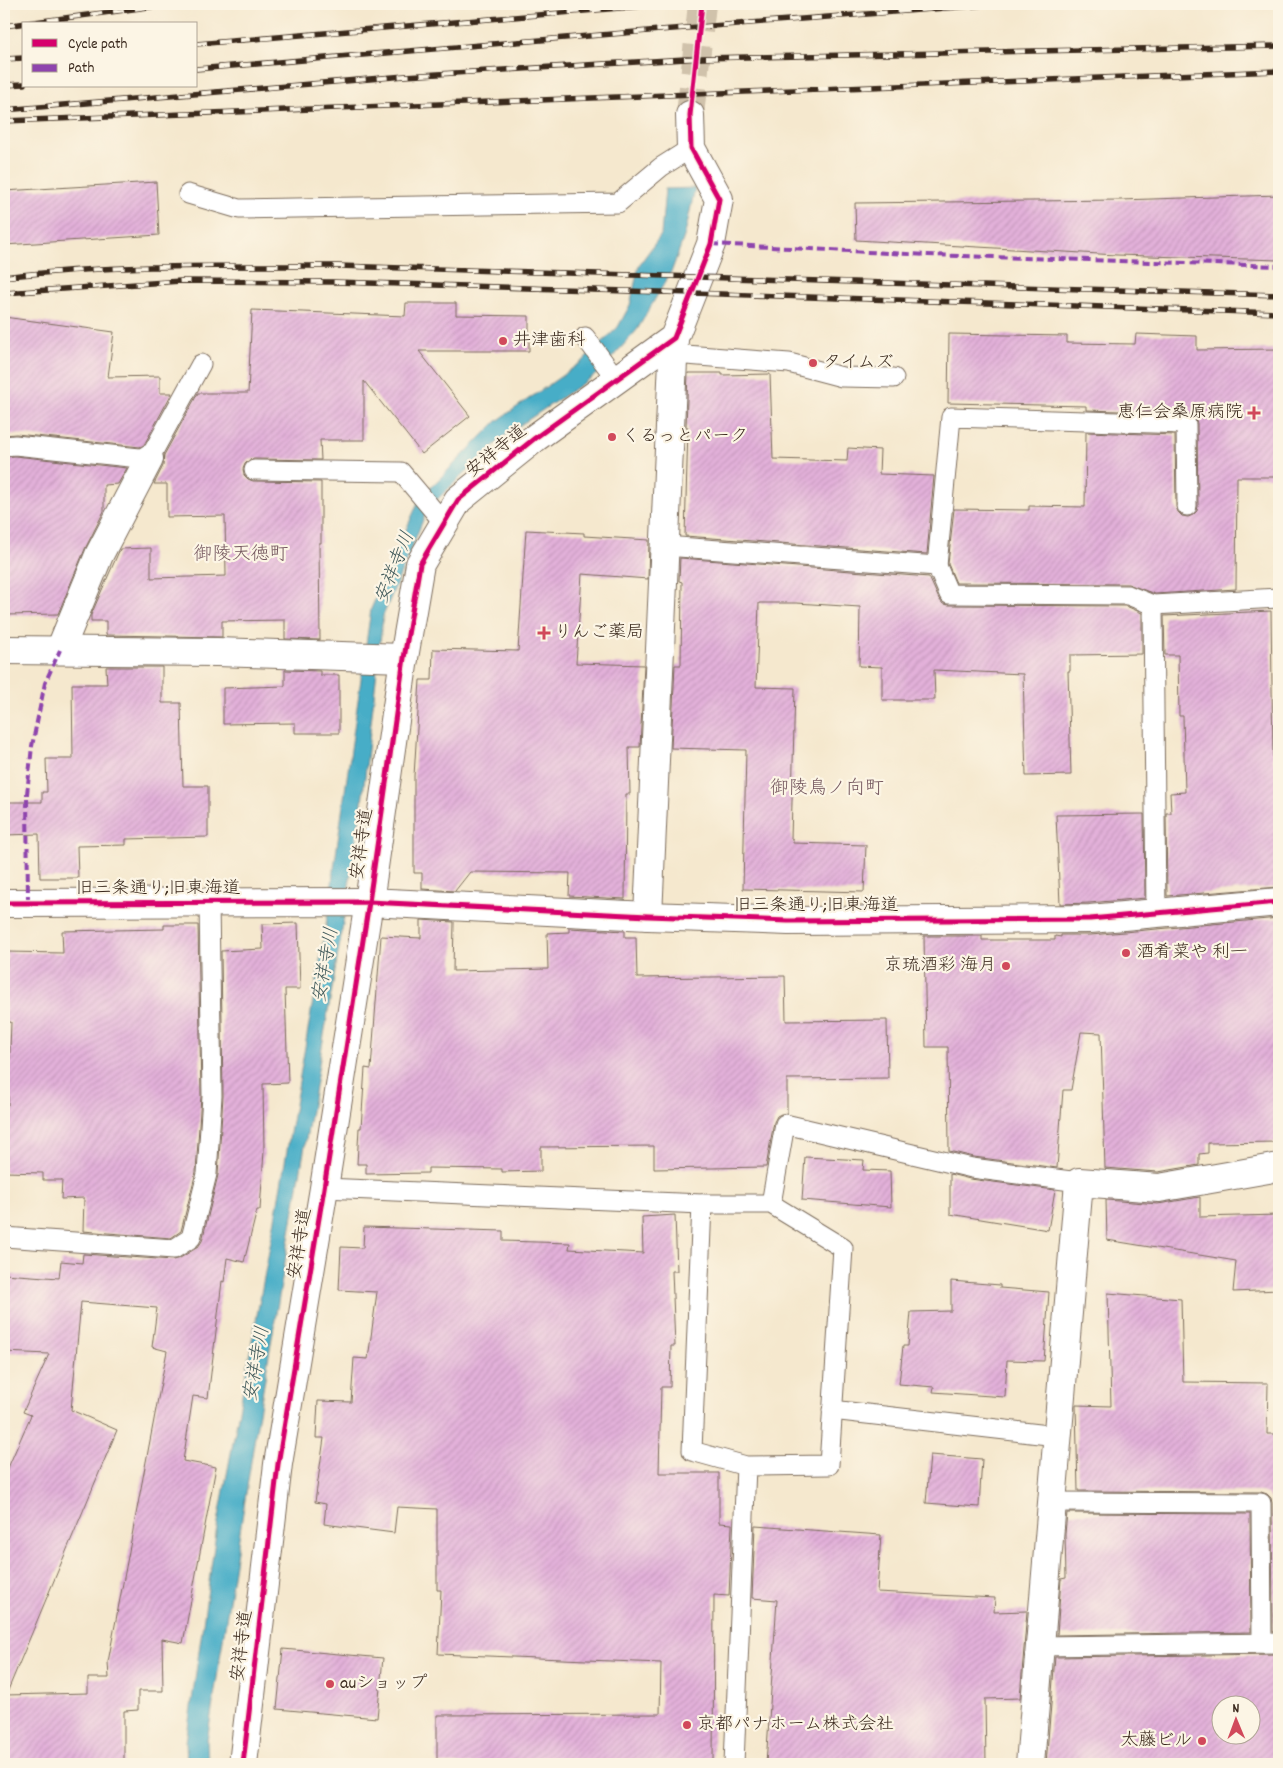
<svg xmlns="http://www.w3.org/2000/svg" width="1283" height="1768" viewBox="0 0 1283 1768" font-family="Dekko,'Klee One',sans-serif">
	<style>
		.water { fill: #47adc7; stroke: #416c72 }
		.building { fill: url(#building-hatch); fill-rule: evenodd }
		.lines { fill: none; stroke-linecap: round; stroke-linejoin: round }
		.minor-tunnel { stroke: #d0c2ab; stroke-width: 28; stroke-dasharray: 28 14; stroke-linecap: butt }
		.service-casing { stroke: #7c6c5c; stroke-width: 21 }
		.minor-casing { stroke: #7c6c5c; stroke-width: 30 }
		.service { stroke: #fff; stroke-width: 19 }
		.minor { stroke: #fff; stroke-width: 28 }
		.rail-casing { stroke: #3b2a1e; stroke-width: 5.5 }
		.rail { stroke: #fcf5e5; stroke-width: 4; stroke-dasharray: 11; stroke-linecap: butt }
		.quiet { stroke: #8e44ad; stroke-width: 4; stroke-dasharray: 8 4; stroke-linecap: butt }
		.cycleway-casing { stroke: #fcf5e5; stroke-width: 8 }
		.cycleway { stroke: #d6006c; stroke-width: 5 }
		.poi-dot { fill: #d1495b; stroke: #fcf5e5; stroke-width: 2 }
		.labels { text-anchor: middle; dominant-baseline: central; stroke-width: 4.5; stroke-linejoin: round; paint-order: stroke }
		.poi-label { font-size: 18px; fill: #3b2a1e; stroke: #fcf5e5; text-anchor: start }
		.street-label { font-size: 18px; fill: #3b2a1e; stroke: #fcf5e5 }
		.neighbourhood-label { font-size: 19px; fill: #765960; stroke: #fcf5e5 }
		.water-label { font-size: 19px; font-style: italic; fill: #3f5859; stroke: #fcf5e5 }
	</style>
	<defs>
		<pattern id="building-hatch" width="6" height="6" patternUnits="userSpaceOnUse" patternTransform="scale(1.25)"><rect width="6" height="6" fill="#e3b1da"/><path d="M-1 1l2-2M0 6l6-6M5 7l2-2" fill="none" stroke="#c498bb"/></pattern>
	</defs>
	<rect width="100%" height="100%" fill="#fcf5e5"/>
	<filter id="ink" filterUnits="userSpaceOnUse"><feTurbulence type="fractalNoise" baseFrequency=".02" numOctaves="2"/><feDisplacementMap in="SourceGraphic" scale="10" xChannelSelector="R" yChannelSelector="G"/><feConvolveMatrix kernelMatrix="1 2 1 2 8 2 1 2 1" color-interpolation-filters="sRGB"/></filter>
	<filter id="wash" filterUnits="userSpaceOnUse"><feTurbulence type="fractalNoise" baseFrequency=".0096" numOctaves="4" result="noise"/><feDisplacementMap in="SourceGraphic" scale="20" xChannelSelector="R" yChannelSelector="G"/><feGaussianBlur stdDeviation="1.12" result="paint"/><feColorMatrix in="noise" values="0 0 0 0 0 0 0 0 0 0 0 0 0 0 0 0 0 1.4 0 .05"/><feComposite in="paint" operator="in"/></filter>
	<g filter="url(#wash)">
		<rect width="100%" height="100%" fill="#f5e8ce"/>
		<polygon class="water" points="695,188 685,234 672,270 637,330 598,373 504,436 428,508 383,616 362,803 340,942 255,1436 207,1741 208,1764 187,1764 186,1742 216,1533 276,1214 325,932 371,609 420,498 497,421 583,361 618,327 630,305 639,265 661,235 665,189"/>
		<g id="blocks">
			<g class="building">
				<polygon points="156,182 159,235 4,245 4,191"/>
				<polygon points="1279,195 1279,260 1117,255 856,240 855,203 1120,200"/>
				<polygon points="406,303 456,303 456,315 529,316 529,351 419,351 470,416 422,454 364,381 364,440 320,440 321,460 254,459 249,460 245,464 243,469 244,475 248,479 253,481 321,482 321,543 319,543 320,640 285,639 285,620 222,621 222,637 106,635 106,621 91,621 91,615 120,549 151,548 151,578 226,576 225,516 167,517 167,484 154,484 163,466 164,455 198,393 248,393 252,310 405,316"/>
				<polygon points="4,317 114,332 108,377 160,376 160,393 172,393 144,445 140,447 16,434 4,435"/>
				<polygon points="949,334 1067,336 1067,343 1135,344 1136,334 1197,336 1197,350 1279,349 1279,477 1237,477 1236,589 1155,594 1128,584 956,583 948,564 954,509 1029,510 1029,506 1085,507 1086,432 1175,435 1176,507 1178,512 1182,516 1188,517 1193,515 1197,511 1198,506 1197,424 1196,419 1192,415 1186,413 1086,410 1086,406 948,403"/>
				<polygon points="688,373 722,373 722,375 770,374 773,459 847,461 848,448 880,450 879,474 934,476 927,554 685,536 688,427 686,427"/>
				<polygon points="15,456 127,468 118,484 104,485 104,511 85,549 58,614 4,615 4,457"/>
				<polygon points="526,530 584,533 584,536 649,540 648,579 582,574 576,663 644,665 640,747 629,747 630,794 626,794 625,899 569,896 570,873 470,872 455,891 422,889 422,873 414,873 414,776 420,680 432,680 433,649 518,651"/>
				<polygon points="680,558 929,577 939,599 943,604 949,605 1126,606 1142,613 1142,654 1070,655 1070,671 1068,671 1071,775 1026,776 1023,674 934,670 935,700 882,700 882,667 859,666 860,607 796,603 759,603 756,687 795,688 791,839 793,839 793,843 866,845 864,892 743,889 746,750 671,748 675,665 681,665 682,582 679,581"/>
				<polygon points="1271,611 1273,762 1279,762 1279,887 1167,896 1166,813 1171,813 1170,793 1185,792 1183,716 1179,716 1178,655 1165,655 1164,616"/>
				<polygon points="106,667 162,667 162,703 181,703 183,786 208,786 208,837 126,839 126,845 77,846 78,878 40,878 39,834 4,835 4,802 42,802 42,792 47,792 46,759 73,759 72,684 107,684"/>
				<polygon points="285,670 320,671 320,675 339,675 339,733 295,733 295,723 223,724 223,688 285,686"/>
				<polygon points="1144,814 1145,898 1089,903 1060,904 1056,815"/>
				<polygon points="1279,918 1279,1142 1208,1143 1208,1153 1199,1154 1199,1165 1158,1172 1105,1168 1101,1033 1081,1032 1071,1090 1063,1090 1057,1168 974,1157 949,1151 948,1047 926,1047 924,936 982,936 982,940 1055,940 1055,936 1061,937 1061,935 1091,935"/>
				<polygon points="421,920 454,922 453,971 548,969 547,933 569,932 569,928 625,931 625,937 636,937 637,978 785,976 786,1021 887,1020 888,1078 787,1079 787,1113 781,1114 777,1116 774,1122 766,1167 654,1169 654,1146 541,1147 541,1171 502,1172 502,1169 428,1168 428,1173 366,1174 366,1164 357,1164 359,1128 361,1128 365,1068 371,1069 381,936 421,938"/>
				<path d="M 298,923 L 300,989 L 285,989 L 288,1083 L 263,1084 L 264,1151 L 260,1210 L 257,1210 L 244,1262 L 227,1258 L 224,1282 L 222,1281 L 208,1398 L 193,1396 L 183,1461 L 216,1467 L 183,1643 L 162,1639 L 163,1691 L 138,1691 L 138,1710 L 124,1711 L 124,1764 L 4,1764 L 4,1477 L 31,1415 L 23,1412 L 49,1354 L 4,1352 L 4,1274 L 59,1278 L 61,1261 L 82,1263 L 83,1254 L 173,1260 L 180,1258 L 198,1247 L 202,1241 L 218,1175 L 223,1096 L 221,951 L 263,949 L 262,924 ZM 81,1302 L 157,1308 L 152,1347 L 167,1351 L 108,1662 L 109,1678 L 88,1678 L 88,1693 L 6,1695 L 117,1430 L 71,1410 Z"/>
				<polygon points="164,925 198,925 201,1096 196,1172 181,1231 171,1238 83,1231 84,1198 61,1199 62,1180 43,1180 43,1173 4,1172 4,1105 8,1105 11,1022 5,1022 7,952 63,953 62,931 164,929"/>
				<polygon points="805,1157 864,1160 863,1170 890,1171 891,1207 802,1200"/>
				<polygon points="950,1174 970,1179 1055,1190 1048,1230 950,1214"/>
				<polygon points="1200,1197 1200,1217 1279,1215 1279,1290 1233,1292 1236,1261 1107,1240 1106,1200 1158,1204"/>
				<polygon points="675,1215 677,1271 672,1271 675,1346 671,1346 670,1387 661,1387 659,1473 719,1473 719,1523 732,1524 729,1596 714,1595 713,1764 437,1764 437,1715 660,1714 661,1663 438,1654 441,1590 437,1590 437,1509 397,1507 394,1533 324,1524 326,1504 315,1502 324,1438 316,1438 318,1401 351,1402 354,1358 368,1359 377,1292 339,1290 341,1247 363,1248 364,1227 503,1231 503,1241 570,1243 569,1249 643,1253 642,1217"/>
				<polygon points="951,1281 1000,1285 1000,1288 1049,1292 1044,1361 1007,1360 1005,1397 933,1392 934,1387 899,1384 903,1346 908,1346 911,1312 951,1311"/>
				<polygon points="1108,1293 1181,1299 1183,1382 1268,1383 1267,1434 1279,1434 1279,1632 1273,1632 1272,1503 1271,1498 1267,1494 1261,1492 1078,1491 1076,1405 1111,1406"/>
				<polygon points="930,1455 982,1459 979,1507 926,1503"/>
				<polygon points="1067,1513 1250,1514 1251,1632 1057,1635 1061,1579 1066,1578 1065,1534"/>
				<polygon points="755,1526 881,1535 877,1592 995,1598 994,1612 1027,1611 1020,1698 985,1699 986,1764 766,1764 777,1600 752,1598"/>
				<polygon points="283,1649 383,1658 377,1718 277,1709"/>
				<path d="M 1279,1654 L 1279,1764 L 1046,1764 L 1055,1657 ZM 1220,1706 L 1250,1706 L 1250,1736 L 1220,1736 Z"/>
			</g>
		</g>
	</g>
	<g filter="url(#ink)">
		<use href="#blocks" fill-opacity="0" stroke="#7c6c5c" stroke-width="1"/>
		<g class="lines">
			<polyline class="minor-tunnel" points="690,115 702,4"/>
			<defs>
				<g id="service">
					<polyline points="188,194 239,209 618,203 661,167 691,148"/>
					<polyline points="585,337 617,380"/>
					<polyline points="673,354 789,363 842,377 894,378"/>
					<polyline points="4,446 15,445 149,459 201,364"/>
					<polyline points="254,470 401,472 444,523"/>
					<polyline points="665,546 937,566 949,594 1128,595 1153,605 1279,598"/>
					<polyline points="937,566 951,417 1186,424 1187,506"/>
					<polyline points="1153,605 1156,914"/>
					<polyline points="324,1188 702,1204"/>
					<polyline points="771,1204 785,1124 972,1168 1079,1182"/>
					<polyline points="4,1237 174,1249 191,1238 207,1174 212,1096 209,903"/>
					<polyline points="832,1410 1057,1436"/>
					<polyline points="1052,1502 1261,1503 1262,1643"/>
					<polyline points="1040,1646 1279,1643"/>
					<polyline points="734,1764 746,1466 692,1451 702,1204 771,1204 843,1248 829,1465 746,1466"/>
				</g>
				<g id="minor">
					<polyline points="4,650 217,652 404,658"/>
					<polyline points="60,650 99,555 149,459"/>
					<polyline points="4,903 369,902 648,916 788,921 1090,919 1279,902"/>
					<polyline points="648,916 674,338"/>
					<polyline points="243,1764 278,1464 324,1188 369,902 404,658 420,564 458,500 535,438 674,338 711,244 719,199 691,148 690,115"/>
					<polyline points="1030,1764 1079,1182 1159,1188 1279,1167"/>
				</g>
			</defs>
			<use href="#service" class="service-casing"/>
			<use href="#minor" class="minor-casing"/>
			<use href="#service" class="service"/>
			<use href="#minor" class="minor"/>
			<defs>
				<g id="rail">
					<polyline points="4,26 171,4"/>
					<polyline points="196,44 667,4"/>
					<polyline points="4,59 24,58"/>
					<polyline points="196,69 660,30 998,4"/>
					<polyline points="4,85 24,84"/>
					<polyline points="4,110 405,76 702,58 1279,46"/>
					<polyline points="4,121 1279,71"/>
					<path d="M 4,277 C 114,264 226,266 338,266 L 1279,295"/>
					<polyline points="4,293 181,281 335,282 693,293 1279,313"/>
				</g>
			</defs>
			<use href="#rail" class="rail-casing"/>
			<use href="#rail" class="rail"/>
			<g class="quiet">
				<polyline points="711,244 928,255 1279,266"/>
				<polyline points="28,903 27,794 32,746 45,683 60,650"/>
			</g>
			<defs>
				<g id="cycleway">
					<polyline points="4,903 369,902 648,916 788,921 1090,919 1279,902"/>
					<polyline points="243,1764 278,1464 324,1188 369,902 404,658 420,564 458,500 535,438 674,338 711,244 719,199 691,148 690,115 702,4"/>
				</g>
			</defs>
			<use href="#cycleway" class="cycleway-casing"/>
			<use href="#cycleway" class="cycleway"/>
		</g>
	</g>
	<g class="poi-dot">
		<circle cx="503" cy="341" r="5"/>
		<circle cx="813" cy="363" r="5"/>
		<path d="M1251.5 405.5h5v5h5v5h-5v5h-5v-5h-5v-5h5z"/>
		<circle cx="612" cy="437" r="5"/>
		<path d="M541.5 625.5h5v5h5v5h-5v5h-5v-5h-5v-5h5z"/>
		<circle cx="1126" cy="953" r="5"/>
		<circle cx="1006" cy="966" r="5"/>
		<circle cx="330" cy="1684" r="5"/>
		<circle cx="687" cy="1725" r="5"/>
		<circle cx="1202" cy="1741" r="5"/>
	</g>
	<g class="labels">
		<g class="poi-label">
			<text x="513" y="341">井津歯科</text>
			<text x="823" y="363">タイムズ</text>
			<text x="1243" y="413" text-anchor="end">恵仁会桑原病院</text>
			<text x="622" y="437">くるっとパーク</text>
			<text x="554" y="633">りんご薬局</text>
			<text x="1136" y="953">酒肴菜や 利一</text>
			<text x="996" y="966" text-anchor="end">京琉酒彩 海月</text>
			<text x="340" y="1684">auショップ</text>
			<text x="697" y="1725">京都パナホーム株式会社</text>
			<text x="1192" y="1741" text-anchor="end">太藤ビル</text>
		</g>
		<g class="street-label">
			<text transform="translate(497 452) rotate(-39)">安祥寺道</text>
			<text transform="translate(363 844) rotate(-82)">安祥寺道</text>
			<text x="158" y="889">旧三条通り;旧東海道</text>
			<text x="816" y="906">旧三条通り;旧東海道</text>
			<text transform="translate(301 1244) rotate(-81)">安祥寺道</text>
			<text transform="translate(243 1646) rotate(-83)">安祥寺道</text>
		</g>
		<g class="neighbourhood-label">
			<text x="241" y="555">御陵天徳町</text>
			<text x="827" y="789">御陵鳥ノ向町</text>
		</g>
		<g class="water-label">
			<text transform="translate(396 568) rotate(-68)">安祥寺川</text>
			<text transform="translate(327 965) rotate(-80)">安祥寺川</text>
			<text transform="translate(258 1364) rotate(-80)">安祥寺川</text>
		</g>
	</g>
	<rect width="1283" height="1768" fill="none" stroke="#fcf5e5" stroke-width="20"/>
	<rect x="22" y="22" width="175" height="65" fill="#fcf5e5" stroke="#afa495"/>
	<rect x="32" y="39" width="25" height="8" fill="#d6006c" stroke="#afa495"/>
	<text x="68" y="48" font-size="15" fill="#3b2a1e">Cycle path</text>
	<rect x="32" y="64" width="25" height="8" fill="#8e44ad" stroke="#afa495"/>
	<text x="68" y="72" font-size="15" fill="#3b2a1e">Path</text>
	<g transform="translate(1236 1720) rotate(359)"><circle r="24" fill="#fcf5e5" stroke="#afa495"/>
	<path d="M0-4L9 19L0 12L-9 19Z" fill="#d1495b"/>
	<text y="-8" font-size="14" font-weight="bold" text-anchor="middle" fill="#3b2a1e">N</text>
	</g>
</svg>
